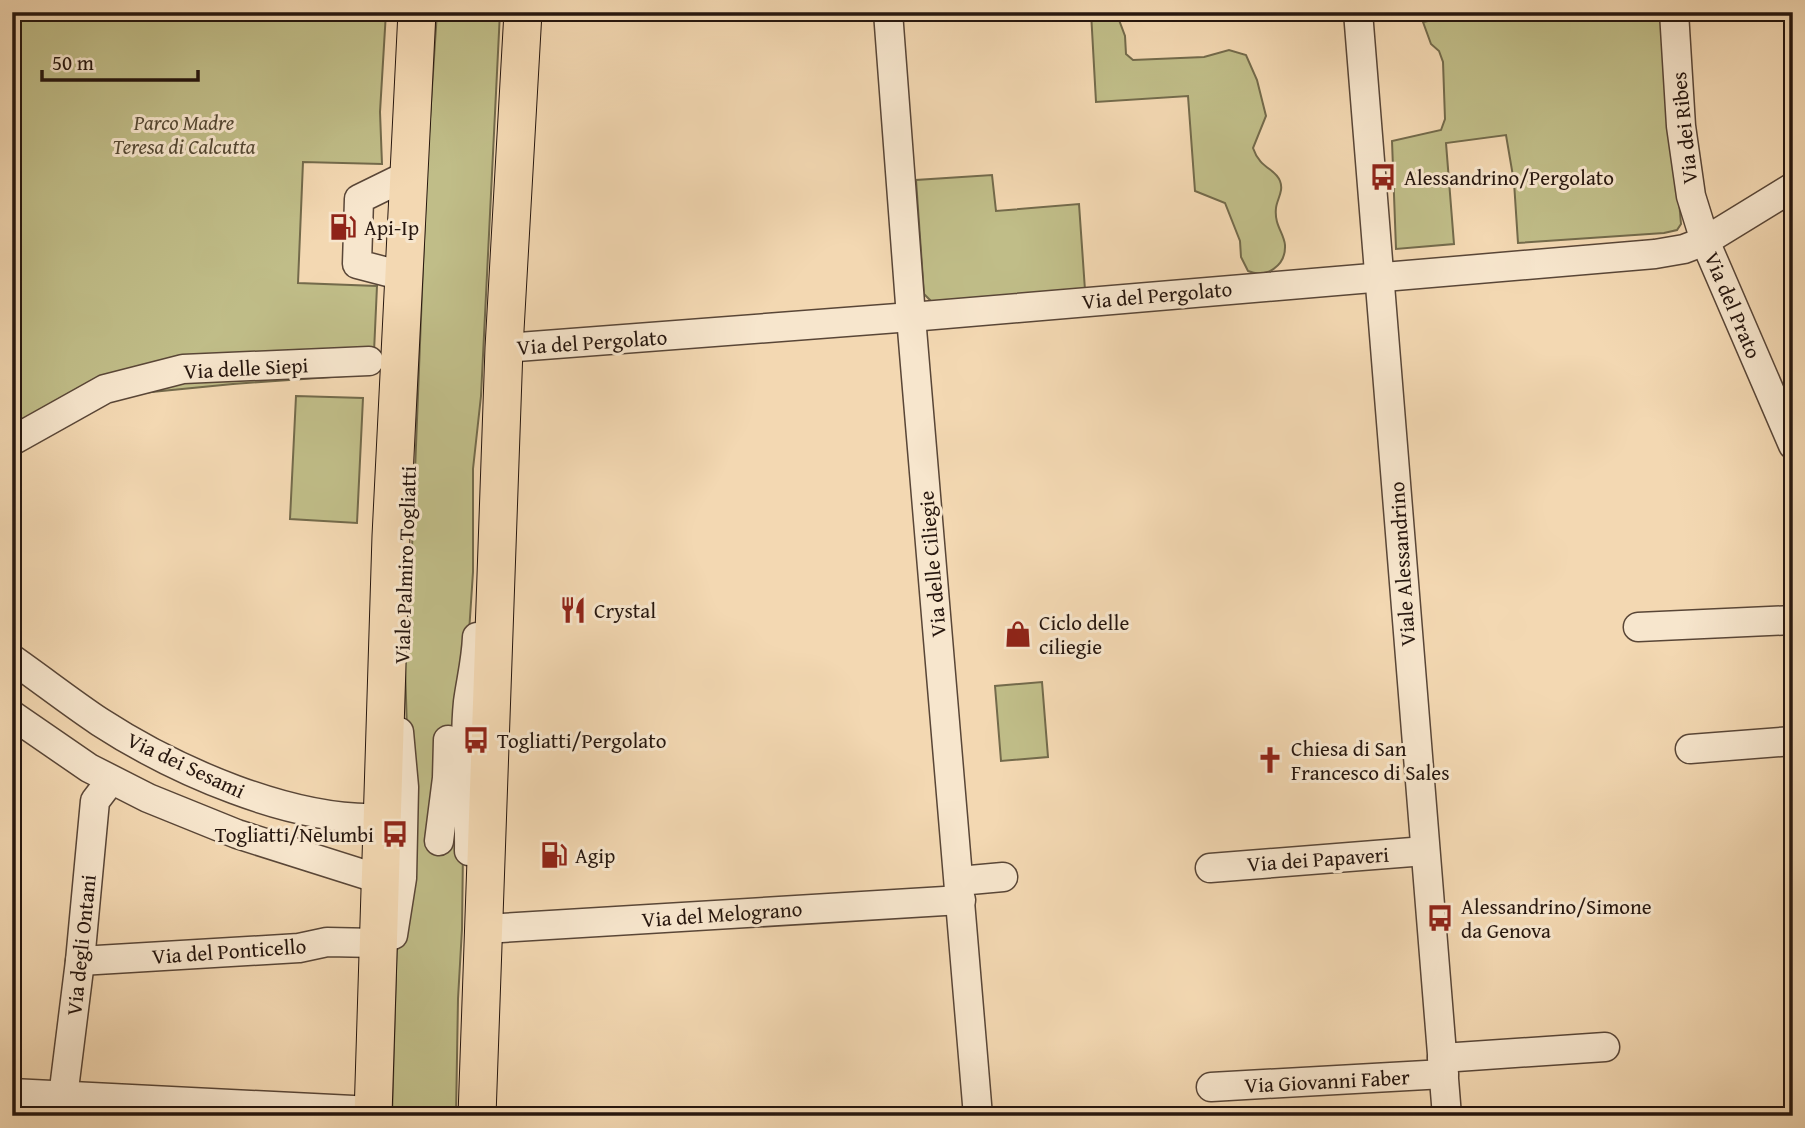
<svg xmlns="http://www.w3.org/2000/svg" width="1805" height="1128" viewBox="0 0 1805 1128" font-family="'Gentium Book Plus',serif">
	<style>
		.green { fill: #c0bd88; stroke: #736a4b; stroke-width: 2 }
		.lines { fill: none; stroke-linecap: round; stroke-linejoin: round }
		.minor-casing { stroke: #594637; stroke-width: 31 }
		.major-casing { stroke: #26160e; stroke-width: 39 }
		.minor { stroke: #f7e6cd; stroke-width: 28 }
		.major { stroke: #f3d8b2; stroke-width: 37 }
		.labels { text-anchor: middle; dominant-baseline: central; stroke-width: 6; stroke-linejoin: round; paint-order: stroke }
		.park-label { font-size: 21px; font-style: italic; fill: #544833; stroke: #f7e6cd }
		.street-label { font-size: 21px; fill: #26160e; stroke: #f7e6cd }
		.poi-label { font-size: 21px; fill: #26160e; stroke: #f7e6cd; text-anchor: start }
	</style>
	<rect width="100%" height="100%" fill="#f3d8b2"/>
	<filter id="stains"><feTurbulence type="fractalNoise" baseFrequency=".00286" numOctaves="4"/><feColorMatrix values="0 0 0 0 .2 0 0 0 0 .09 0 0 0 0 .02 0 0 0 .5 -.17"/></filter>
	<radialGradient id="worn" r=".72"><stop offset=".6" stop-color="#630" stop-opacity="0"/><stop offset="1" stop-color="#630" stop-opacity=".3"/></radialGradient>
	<g class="green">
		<polygon points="12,12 386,12 380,112 382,164 303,162 298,283 377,286 373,374 233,384 111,396 67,420 12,458"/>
		<polygon points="437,12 500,12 481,396 473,469 473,572 465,693 462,929 458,999 456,1116 392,1116 397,938 409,797 405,665 410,599 427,164"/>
		<path d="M 1091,12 L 1116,12 L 1125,36 L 1126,54 L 1133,60 L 1204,57 L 1229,50 L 1246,55 L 1257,80 L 1266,116 L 1253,148 C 1260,169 1275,168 1280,181 C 1284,191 1277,199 1276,208 C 1274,225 1284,233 1285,245 C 1286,266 1266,279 1248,271 L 1241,257 L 1240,241 L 1225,203 L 1195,191 L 1188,96 L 1096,102 Z"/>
		<polygon points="1448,12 1663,12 1681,224 1677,230 1664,233 1518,243 1514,182 1506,135 1446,143 1454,244 1396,249 1392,141 1441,130 1445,119 1443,62 1439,51 1431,44 1423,22 1448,17"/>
		<polygon points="992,175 996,211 1079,204 1085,290 939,303 931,301 924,294 916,180"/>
		<polygon points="296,396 363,398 357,523 290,519"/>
		<polygon points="1042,682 1048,757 1001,761 995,686"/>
	</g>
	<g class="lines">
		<defs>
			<g id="minor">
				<polyline points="888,12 911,317 978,1116"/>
				<polyline points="1358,12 1447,1116"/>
				<polyline points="1674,12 1681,126 1691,196 1705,241 1793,445"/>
				<polyline points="403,276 357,264 359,199 408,175"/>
				<polyline points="504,348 911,317 1655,254 1684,249 1705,241 1793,187"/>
				<polyline points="12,441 105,389 183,369 369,361"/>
				<polyline points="1638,627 1793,620"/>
				<path d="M 12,659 C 42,680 70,702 100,722 C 174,770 291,822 381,818"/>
				<polyline points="12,715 89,768 148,798 237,834 379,879"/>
				<polyline points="1690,749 1793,741"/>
				<polyline points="439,841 447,778 448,740"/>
				<path d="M 469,851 C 470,802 463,752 468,702 C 471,680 476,661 477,637"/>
				<polyline points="1210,868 1425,851"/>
				<polyline points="959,881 1003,877"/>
				<polyline points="484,929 961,900"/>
				<polyline points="393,935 402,878 404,787 399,732"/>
				<polyline points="80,961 299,948 327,942 377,943"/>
				<polyline points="1442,1058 1605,1047"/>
				<polyline points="1211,1087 1444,1074"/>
				<polyline points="12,1093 373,1111"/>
				<polyline points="61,1113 80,961 95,801 111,780"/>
			</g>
			<g id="major">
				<polyline points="373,1116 391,536 417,12"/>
				<polyline points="477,1116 504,348 523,12"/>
			</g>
		</defs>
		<use href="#minor" class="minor-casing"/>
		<use href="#major" class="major-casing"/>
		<use href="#minor" class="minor"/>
		<use href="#major" class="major"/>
	</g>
	<defs>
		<symbol id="bus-bare" viewBox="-9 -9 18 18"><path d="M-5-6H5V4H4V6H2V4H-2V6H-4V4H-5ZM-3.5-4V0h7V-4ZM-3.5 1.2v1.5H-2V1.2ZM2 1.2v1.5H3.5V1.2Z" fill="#8f2418" stroke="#f7e6cd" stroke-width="2.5" paint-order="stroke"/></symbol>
		<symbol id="fuel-bare" viewBox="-9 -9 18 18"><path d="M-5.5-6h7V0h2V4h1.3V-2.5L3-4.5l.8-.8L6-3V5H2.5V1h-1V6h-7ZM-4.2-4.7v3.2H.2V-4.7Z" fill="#8f2418" stroke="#f7e6cd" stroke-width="2.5" paint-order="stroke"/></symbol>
		<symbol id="restaurant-bare" viewBox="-9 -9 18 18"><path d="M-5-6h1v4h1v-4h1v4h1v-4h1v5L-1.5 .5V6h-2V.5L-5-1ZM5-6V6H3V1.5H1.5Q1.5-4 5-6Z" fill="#8f2418" stroke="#f7e6cd" stroke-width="2.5" paint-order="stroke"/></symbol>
		<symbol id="shop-bare" viewBox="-9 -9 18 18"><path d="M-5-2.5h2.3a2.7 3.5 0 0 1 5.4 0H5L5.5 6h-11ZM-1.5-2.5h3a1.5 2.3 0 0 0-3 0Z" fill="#8f2418" stroke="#f7e6cd" stroke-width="2.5" paint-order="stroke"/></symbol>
		<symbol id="church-bare" viewBox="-9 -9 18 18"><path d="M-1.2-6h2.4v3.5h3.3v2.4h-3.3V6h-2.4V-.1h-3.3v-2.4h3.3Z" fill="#8f2418" stroke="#f7e6cd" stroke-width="2.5" paint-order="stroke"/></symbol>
	</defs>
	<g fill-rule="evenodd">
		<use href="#bus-bare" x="1364" y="158" width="38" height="38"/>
		<use href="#fuel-bare" x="324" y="208" width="38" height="38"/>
		<use href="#restaurant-bare" x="554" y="591" width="38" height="38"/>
		<use href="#shop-bare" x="999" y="615" width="38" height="38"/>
		<use href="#bus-bare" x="457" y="721" width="38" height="38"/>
		<use href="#church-bare" x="1251" y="741" width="38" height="38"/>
		<use href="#bus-bare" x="376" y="815" width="38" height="38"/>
		<use href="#fuel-bare" x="535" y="836" width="38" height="38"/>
		<use href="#bus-bare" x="1421" y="899" width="38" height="38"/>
	</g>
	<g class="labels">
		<g class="park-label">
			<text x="184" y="122">Parco Madre<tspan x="184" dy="24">Teresa di Calcutta</tspan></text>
		</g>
		<g class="street-label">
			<text transform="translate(1684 128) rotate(-96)">Via dei Ribes</text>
			<text transform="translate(1157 295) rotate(-5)">Via del Pergolato</text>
			<text transform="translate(1733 305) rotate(67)">Via del Prato</text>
			<text transform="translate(592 342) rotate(-4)">Via del Pergolato</text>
			<text transform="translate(246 368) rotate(-3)">Via delle Siepi</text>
			<text transform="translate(932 564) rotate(-95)">Via delle Ciliegie</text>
			<text transform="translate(1402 564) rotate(-94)">Viale Alessandrino</text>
			<text transform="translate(405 565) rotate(-88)">Viale Palmiro Togliatti</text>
			<text transform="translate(186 765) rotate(25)">Via dei Sesami</text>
			<text transform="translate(1318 859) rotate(-4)">Via dei Papaveri</text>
			<text transform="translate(722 914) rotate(-4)">Via del Melograno</text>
			<text transform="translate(81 945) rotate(-84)">Via degli Ontani</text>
			<text transform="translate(229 951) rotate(-4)">Via del Ponticello</text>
			<text transform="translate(1327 1081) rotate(-3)">Via Giovanni Faber</text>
		</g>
		<g class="poi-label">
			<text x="1404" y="177">Alessandrino/Pergolato</text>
			<text x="364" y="227">Api-Ip</text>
			<text x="594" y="610">Crystal</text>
			<text x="1039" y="622">Ciclo delle<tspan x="1039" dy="24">ciliegie</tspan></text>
			<text x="497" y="740">Togliatti/Pergolato</text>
			<text x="1291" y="748">Chiesa di San<tspan x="1291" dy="24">Francesco di Sales</tspan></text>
			<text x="374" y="834" text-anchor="end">Togliatti/Nelumbi</text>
			<text x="575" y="855">Agip</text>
			<text x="1461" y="906">Alessandrino/Simone<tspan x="1461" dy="24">da Genova</tspan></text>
		</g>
	</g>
	<rect width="1805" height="1128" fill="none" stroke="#f3d8b2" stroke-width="42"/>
	<rect x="14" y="14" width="1777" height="1100" fill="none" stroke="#26160e" stroke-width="3.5"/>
	<rect x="21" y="21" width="1763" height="1086" fill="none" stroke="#26160e" stroke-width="2"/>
	<path d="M42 70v10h156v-10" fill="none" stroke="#26160e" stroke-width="3.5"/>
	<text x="52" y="70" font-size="21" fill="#26160e" stroke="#f7e6cd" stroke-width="5" paint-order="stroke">50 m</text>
	<rect width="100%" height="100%" filter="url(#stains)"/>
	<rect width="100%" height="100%" fill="url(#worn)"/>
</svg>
